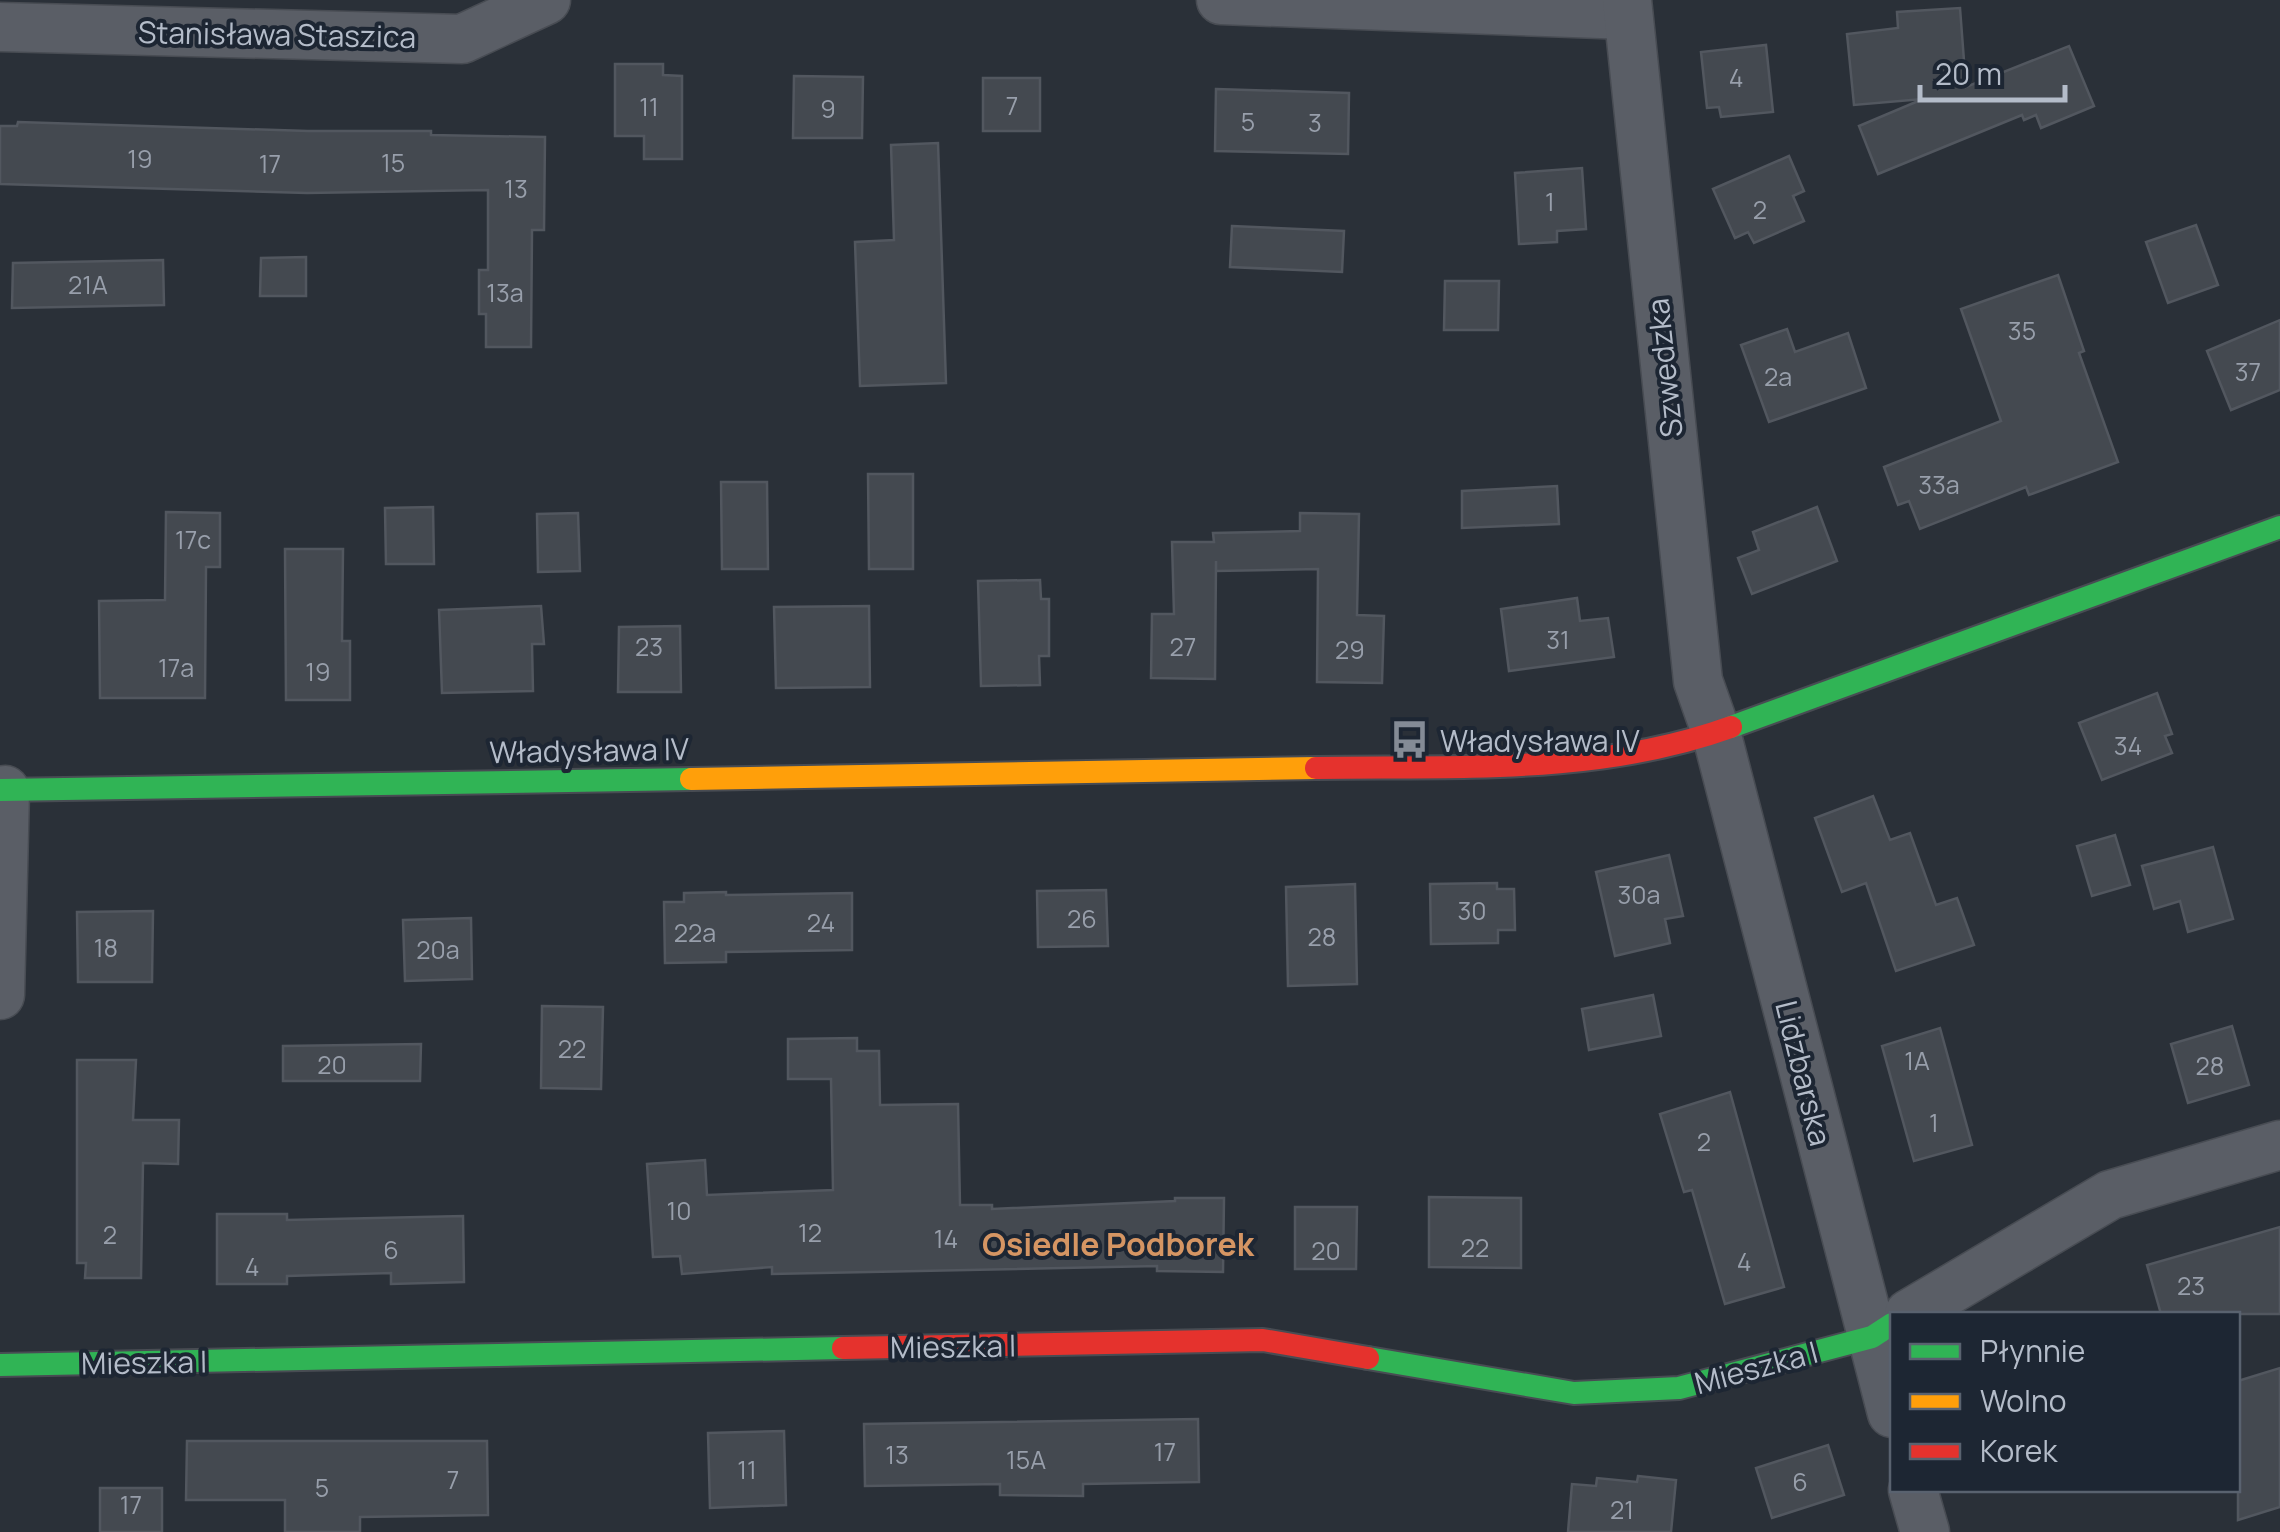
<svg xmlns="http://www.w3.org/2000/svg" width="2280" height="1532" viewBox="0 0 2280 1532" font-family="Manrope,sans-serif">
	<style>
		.building { fill: #444950; stroke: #52575f; stroke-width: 2.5 }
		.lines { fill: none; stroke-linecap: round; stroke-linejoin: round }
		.street-casing { stroke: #484c53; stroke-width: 51 }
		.fast-casing { stroke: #484c53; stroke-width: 26 }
		.slow-casing { stroke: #484c53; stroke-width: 26 }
		.jam-casing { stroke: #484c53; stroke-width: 26 }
		.street { stroke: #5a5e66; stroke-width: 48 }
		.fast { stroke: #30b455; stroke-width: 22 }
		.slow { stroke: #ff9f0a; stroke-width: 22 }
		.jam { stroke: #e5322d; stroke-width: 22 }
		.labels { text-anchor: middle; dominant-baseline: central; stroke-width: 8; stroke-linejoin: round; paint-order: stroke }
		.number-label { font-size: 25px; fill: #989fab }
		.street-label { font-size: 30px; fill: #b4bcc9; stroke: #1d2633 }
		.poi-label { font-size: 30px; fill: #b4bcc9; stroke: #1d2633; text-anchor: start }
		.neighbourhood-label { font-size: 32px; font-weight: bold; fill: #d59563; stroke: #1d2633 }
	</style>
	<rect width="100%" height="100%" fill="#2a3038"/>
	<g class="building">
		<polygon points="1960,8 1966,87 2069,46 2094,106 2041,128 2036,115 2024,120 2022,115 1878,174 1859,126 1923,99 1854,105 1847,34 1898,28 1897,12"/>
		<polygon points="1766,45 1773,112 1721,117 1719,107 1707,108 1701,52"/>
		<polygon points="615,64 663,64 663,75 682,76 682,159 644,159 644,136 615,136"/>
		<polygon points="794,76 863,77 862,138 793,138"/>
		<rect x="983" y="78" width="57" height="53"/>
		<polygon points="1216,89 1349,93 1348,154 1215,151"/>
		<polygon points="18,122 308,131 431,131 431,135 545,137 544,230 532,230 531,347 486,347 486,314 479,314 479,270 488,270 488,190 307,193 0,184 0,126 17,126"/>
		<polygon points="938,143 946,383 860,386 855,242 894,240 891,145"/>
		<polygon points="1789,156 1804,191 1793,196 1804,221 1754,243 1748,232 1735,238 1713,189"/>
		<polygon points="1582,168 1586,229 1557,231 1557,242 1519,244 1515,173"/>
		<polygon points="2196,225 2218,285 2168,303 2146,242"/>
		<polygon points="1232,226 1344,231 1342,272 1230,267"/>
		<polygon points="306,257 306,296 260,296 261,258"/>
		<polygon points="163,260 164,305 12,308 13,263"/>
		<polygon points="2058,275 2084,351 2079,353 2118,462 2029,495 2026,487 1920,529 1909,501 1898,505 1884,467 2001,421 1961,309"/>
		<polygon points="1445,281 1499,281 1498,330 1444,330"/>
		<polygon points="2280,320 2280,390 2231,410 2207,351"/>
		<polygon points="1787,329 1795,352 1848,333 1866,388 1769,422 1741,345"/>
		<polygon points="868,474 913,474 913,569 869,569"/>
		<polygon points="721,482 767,482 768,569 722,569"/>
		<polygon points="1557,486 1559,524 1462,528 1462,491"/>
		<polygon points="433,507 434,564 386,564 385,508"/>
		<polygon points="1817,507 1837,561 1752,594 1738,558 1759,550 1753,532"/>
		<polygon points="166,512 220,513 220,567 206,567 205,698 100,698 99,601 165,600"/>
		<polygon points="578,513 580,571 538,572 537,514"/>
		<polygon points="1300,513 1359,514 1357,615 1384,616 1382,683 1317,682 1318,569 1216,571 1216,561 1215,679 1151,678 1152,614 1174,614 1172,542 1214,542 1213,533 1300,531"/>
		<polygon points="285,549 343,549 342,641 350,641 350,700 286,700"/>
		<polygon points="1040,580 1041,599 1049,599 1049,656 1039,656 1040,685 981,686 978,581"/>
		<polygon points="1577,598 1580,621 1608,618 1614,657 1509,671 1501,609"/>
		<polygon points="541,606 544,644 532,644 533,691 442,693 439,610"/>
		<polygon points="869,606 870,687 776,688 774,607"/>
		<polygon points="680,626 681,692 618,692 619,627"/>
		<polygon points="2157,693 2172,734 2165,736 2172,753 2102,780 2079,723"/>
		<polygon points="1873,796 1890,840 1910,833 1936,905 1957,898 1974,945 1896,971 1866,883 1842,892 1815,818"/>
		<polygon points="2115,835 2130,885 2092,896 2077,846"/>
		<polygon points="2213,847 2233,919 2188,932 2180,901 2154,909 2142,866"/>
		<polygon points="1669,855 1683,916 1665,919 1670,943 1615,956 1596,872"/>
		<polygon points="1497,883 1497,889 1514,889 1515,930 1498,930 1498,943 1431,944 1430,884"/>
		<polygon points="1355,884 1357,984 1288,986 1286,887"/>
		<polygon points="1106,890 1108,946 1038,947 1037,891"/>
		<polygon points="726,892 726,895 852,893 852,950 726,952 726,962 665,963 664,902 684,902 684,893"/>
		<polygon points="153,911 152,982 78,982 77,912"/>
		<polygon points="471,918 472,979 405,981 403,920"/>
		<polygon points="1653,995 1661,1036 1589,1050 1582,1009"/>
		<polygon points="542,1006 603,1007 601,1089 541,1088"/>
		<polygon points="2232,1026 2249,1085 2188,1103 2171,1044"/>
		<polygon points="1940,1028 1972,1145 1914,1161 1882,1046"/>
		<polygon points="857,1038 857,1051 879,1051 880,1105 958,1104 960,1205 992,1205 992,1209 1175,1201 1175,1198 1224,1198 1223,1272 1157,1271 1157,1266 772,1274 772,1267 682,1274 680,1256 653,1257 647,1164 705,1160 707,1195 833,1190 831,1079 788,1079 788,1039"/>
		<polygon points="421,1044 420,1081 283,1081 283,1046"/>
		<polygon points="77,1060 136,1060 133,1120 179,1120 178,1164 143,1163 141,1278 85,1278 86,1263 77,1263"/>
		<polygon points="1730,1092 1784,1287 1725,1304 1692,1190 1684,1192 1660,1114"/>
		<polygon points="1429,1197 1521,1198 1521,1268 1429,1267"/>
		<polygon points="1295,1207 1357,1207 1356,1269 1295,1269"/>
		<polygon points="217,1214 287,1214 287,1220 463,1216 464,1282 391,1284 391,1273 287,1276 287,1284 217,1284"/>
		<polygon points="2280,1227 2280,1314 2161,1314 2147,1265"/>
		<polygon points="2280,1368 2280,1507 2238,1520 2238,1381"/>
		<polygon points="1198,1419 1199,1482 1083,1484 1083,1496 1000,1495 1000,1484 865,1486 864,1424"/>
		<polygon points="784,1431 786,1505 710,1508 708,1433"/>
		<polygon points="187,1441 487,1441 488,1515 360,1517 360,1532 285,1532 285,1500 186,1500"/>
		<polygon points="1828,1445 1844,1495 1772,1518 1756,1468"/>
		<polygon points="1638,1476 1676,1480 1671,1532 1568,1532 1572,1484 1596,1486 1597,1478 1637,1482"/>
		<rect x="100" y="1488" width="62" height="44"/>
	</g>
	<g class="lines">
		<defs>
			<g id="street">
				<polyline points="1221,0 1628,15"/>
				<polyline points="1627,0 1698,681 1716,732 1892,1413"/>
				<polyline points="0,27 462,39 546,0"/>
				<polyline points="0,995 5,790"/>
				<polyline points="1909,1314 2110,1195 2280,1145"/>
				<polyline points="1913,1490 1925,1532"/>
			</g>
			<g id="fast">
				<polyline points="1731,727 2280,527"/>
				<polyline points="0,790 691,779"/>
				<polyline points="1368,1358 1574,1393 1679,1388 1872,1337 1892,1324"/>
				<polyline points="0,1365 843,1348"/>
			</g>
			<polyline id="slow" points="691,779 1316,768"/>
			<g id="jam">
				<path d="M 1316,768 C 1455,766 1598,775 1731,727"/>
				<polyline points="843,1348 1263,1340 1368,1358"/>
			</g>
		</defs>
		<use href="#street" class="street-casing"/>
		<use href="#fast" class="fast-casing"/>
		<use href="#slow" class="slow-casing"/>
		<use href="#jam" class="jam-casing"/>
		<use href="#street" class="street"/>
		<use href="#fast" class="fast"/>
		<use href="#slow" class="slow"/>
		<use href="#jam" class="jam"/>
	</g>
	<defs>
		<symbol id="bus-bare" viewBox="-9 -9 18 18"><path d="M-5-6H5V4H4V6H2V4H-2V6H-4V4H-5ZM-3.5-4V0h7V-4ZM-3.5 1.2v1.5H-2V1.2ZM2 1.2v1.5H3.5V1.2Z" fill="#848b96" stroke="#1d2633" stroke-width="2.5" paint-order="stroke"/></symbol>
	</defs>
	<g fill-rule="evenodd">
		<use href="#bus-bare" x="1382" y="712" width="55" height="55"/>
	</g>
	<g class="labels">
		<g class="number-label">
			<text x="1736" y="77">4</text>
			<text x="1012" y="105">7</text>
			<text x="649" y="106">11</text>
			<text x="828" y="108">9</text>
			<text x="1248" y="121">5</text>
			<text x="1315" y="122">3</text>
			<text x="140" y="158">19</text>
			<text x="393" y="162">15</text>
			<text x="270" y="163">17</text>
			<text x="516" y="188">13</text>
			<text x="1550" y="201">1</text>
			<text x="1760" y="209">2</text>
			<text x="88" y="284">21A</text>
			<text x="505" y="292">13a</text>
			<text x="2022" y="330">35</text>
			<text x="2248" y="371">37</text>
			<text x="1778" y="376">2a</text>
			<text x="1939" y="484">33a</text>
			<text x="193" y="539">17c</text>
			<text x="1558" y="639">31</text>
			<text x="649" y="646">23</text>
			<text x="1183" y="646">27</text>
			<text x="1350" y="649">29</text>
			<text x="176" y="667">17a</text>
			<text x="318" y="671">19</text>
			<text x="2128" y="745">34</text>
			<text x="1639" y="894">30a</text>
			<text x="1472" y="910">30</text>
			<text x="1082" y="918">26</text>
			<text x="821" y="922">24</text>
			<text x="695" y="932">22a</text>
			<text x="1322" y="936">28</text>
			<text x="106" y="947">18</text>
			<text x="438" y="949">20a</text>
			<text x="572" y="1048">22</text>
			<text x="1917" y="1060">1A</text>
			<text x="332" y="1064">20</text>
			<text x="2210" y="1065">28</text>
			<text x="1934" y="1122">1</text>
			<text x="1704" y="1141">2</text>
			<text x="679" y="1210">10</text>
			<text x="810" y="1232">12</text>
			<text x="110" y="1234">2</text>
			<text x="946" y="1238">14</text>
			<text x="1475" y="1247">22</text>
			<text x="391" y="1249">6</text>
			<text x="1326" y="1250">20</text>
			<text x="1744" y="1261">4</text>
			<text x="252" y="1266">4</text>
			<text x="2191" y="1285">23</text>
			<text x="1165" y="1451">17</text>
			<text x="897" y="1454">13</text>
			<text x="1026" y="1459">15A</text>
			<text x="747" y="1469">11</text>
			<text x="453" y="1479">7</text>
			<text x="1800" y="1481">6</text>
			<text x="322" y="1487">5</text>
			<text x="131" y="1504">17</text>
			<text x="1622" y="1509">21</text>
		</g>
		<g class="street-label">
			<text transform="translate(277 34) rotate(1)">Stanisława Staszica</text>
			<text transform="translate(1664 368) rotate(-96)">Szwedzka</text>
			<text transform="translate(589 750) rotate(-1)">Władysława IV</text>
			<text transform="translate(1804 1073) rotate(76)">Lidzbarska</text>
			<text transform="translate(953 1346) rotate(-1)">Mieszka I</text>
			<text transform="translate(144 1362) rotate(-1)">Mieszka I</text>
			<text transform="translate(1756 1367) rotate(-15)">Mieszka I</text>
		</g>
		<g class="poi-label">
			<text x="1440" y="740">Władysława IV</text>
		</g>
		<g class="neighbourhood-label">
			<text x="1118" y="1244">Osiedle Podborek</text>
		</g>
	</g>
	<rect x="1890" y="1312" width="350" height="180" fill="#1d2633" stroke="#59626f" stroke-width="2.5"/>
	<rect x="1910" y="1344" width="50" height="15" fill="#30b455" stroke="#59626f" stroke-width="2.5"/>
	<text x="1980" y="1362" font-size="30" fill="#b4bcc9">Płynnie</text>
	<rect x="1910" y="1394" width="50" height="15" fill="#ff9f0a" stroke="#59626f" stroke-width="2.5"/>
	<text x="1980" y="1412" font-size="30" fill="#b4bcc9">Wolno</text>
	<rect x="1910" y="1444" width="50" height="15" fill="#e5322d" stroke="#59626f" stroke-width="2.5"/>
	<text x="1980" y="1462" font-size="30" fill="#b4bcc9">Korek</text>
	<path d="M1920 85v15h145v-15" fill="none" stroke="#b4bcc9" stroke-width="5"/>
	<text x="1935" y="85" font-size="30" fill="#b4bcc9" stroke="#1d2633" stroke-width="8" paint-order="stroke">20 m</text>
</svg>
